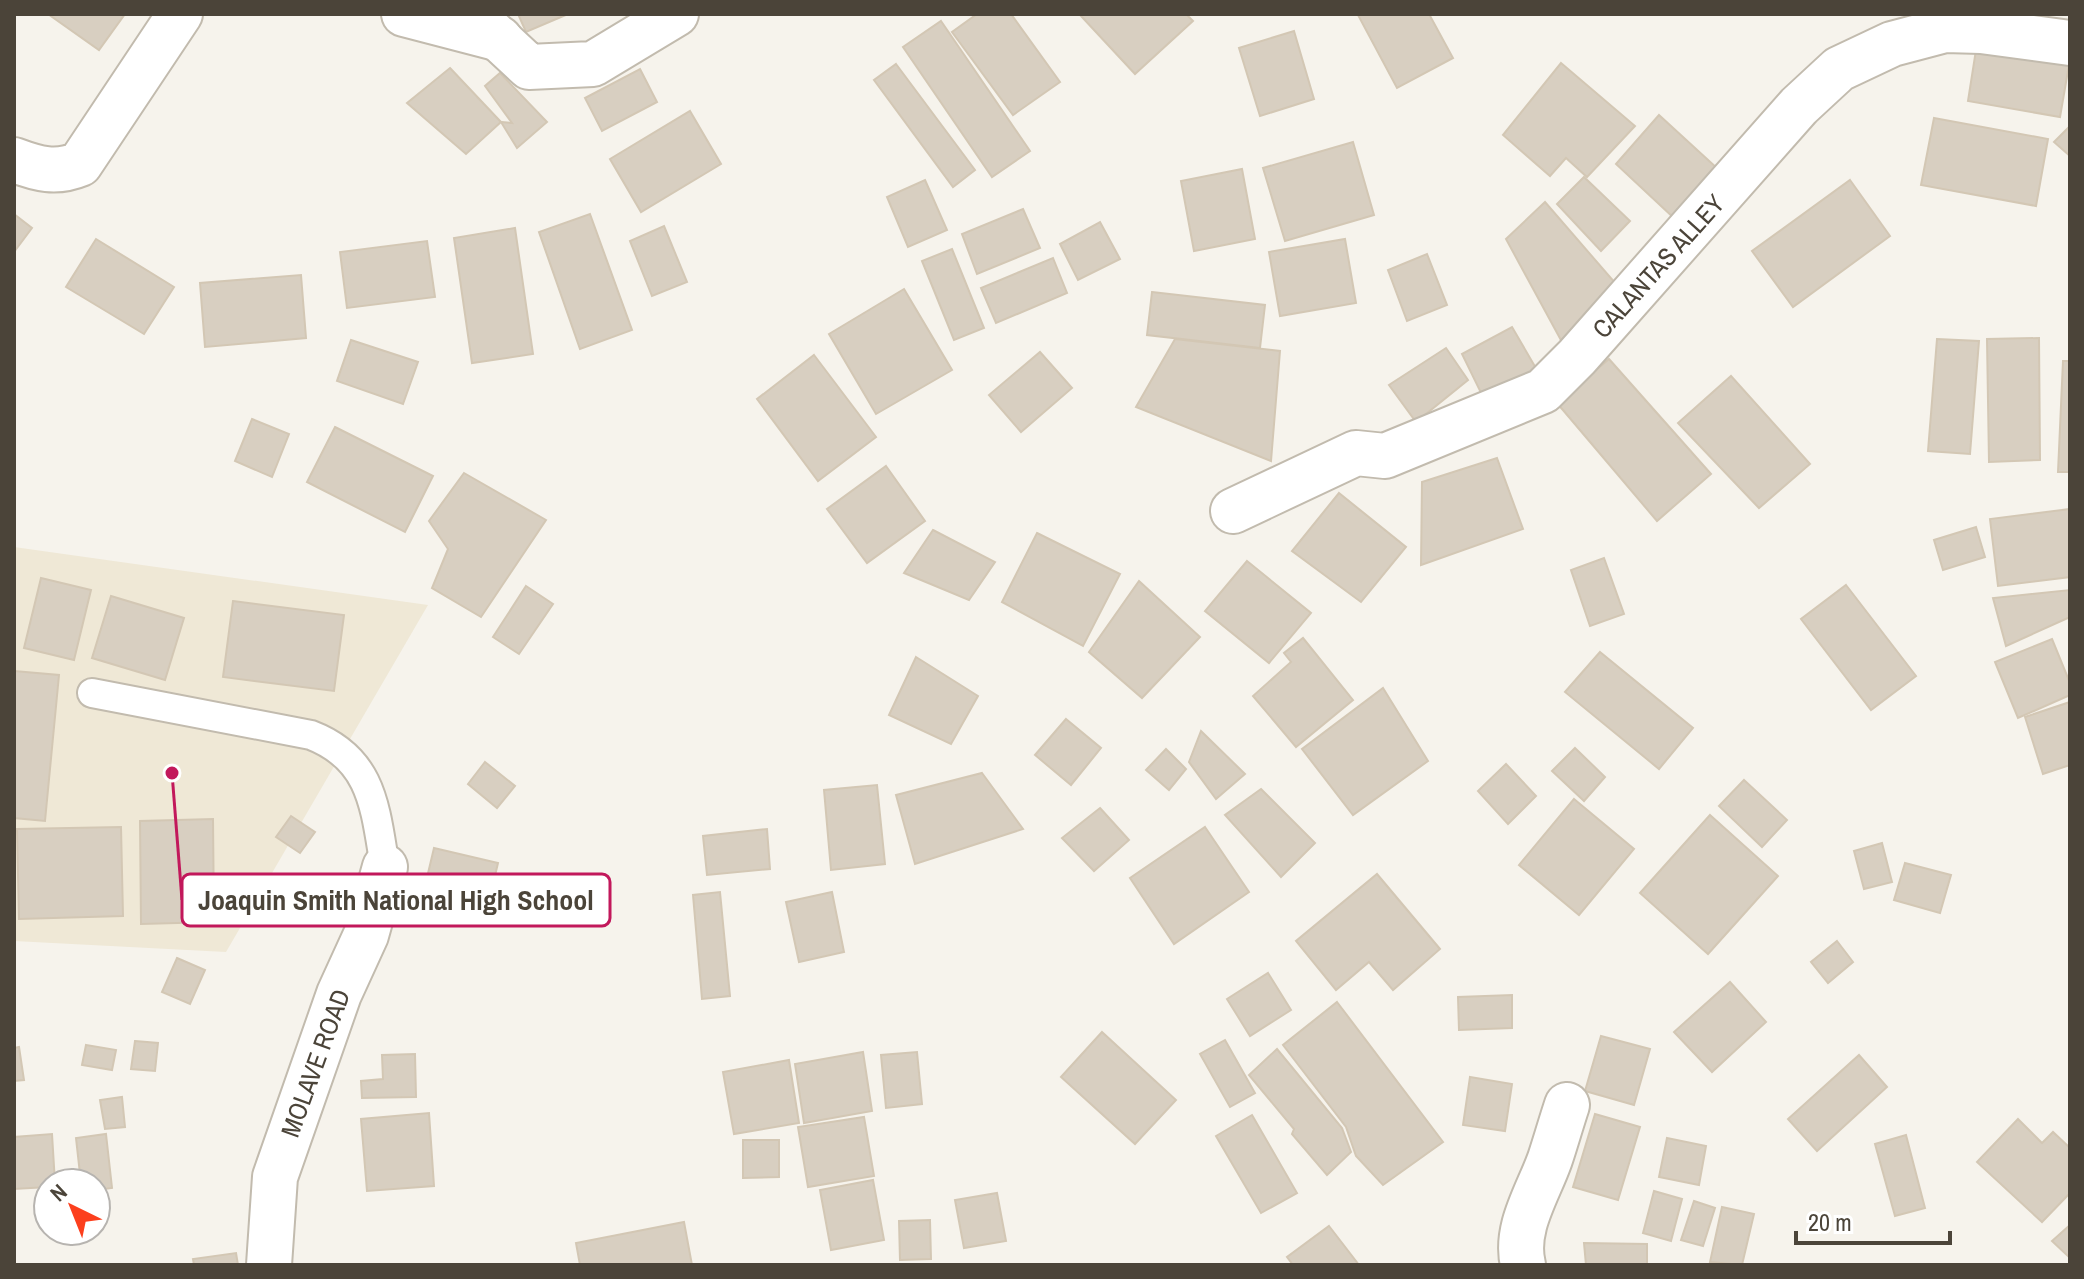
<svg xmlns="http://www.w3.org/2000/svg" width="2084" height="1279" viewBox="0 0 2084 1279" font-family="'Archivo Narrow',sans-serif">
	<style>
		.education { fill: #efe8d6 }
		.building { fill: #d8cfc1; stroke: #d3c7b4; stroke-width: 2 }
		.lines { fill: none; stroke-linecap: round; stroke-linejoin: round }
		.service-casing { stroke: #c2bbae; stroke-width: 32 }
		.minor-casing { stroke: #c2bbae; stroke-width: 48 }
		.service { stroke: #fff; stroke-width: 28 }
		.minor { stroke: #fff; stroke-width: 44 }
		.labels { text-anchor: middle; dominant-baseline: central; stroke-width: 6; stroke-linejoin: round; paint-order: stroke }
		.street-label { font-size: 26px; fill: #4b4439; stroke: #fff }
		.leader { fill: none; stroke: #c2185b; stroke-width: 3 }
		.callout-dot { fill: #c2185b; stroke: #fff; stroke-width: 3 }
		.callout { fill: #fff; stroke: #c2185b; stroke-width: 3 }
		.callout-label { font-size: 28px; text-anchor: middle; font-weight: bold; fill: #4b4439 }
	</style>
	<rect width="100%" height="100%" fill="#f6f3ec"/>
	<polygon class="education" points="14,547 428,605 226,952 14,941"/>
	<g class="building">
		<polygon points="48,14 125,14 99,50"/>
		<polygon points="518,14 568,14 526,32"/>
		<polygon points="977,14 1011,14 1060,82 1013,115 952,32"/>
		<polygon points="1083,14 1186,14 1193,21 1135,74 1081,16"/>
		<polygon points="1360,14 1429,14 1453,58 1397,88 1358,15"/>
		<polygon points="941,21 1030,151 992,177 903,47"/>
		<polygon points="1294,31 1314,99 1260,116 1239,48"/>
		<polygon points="1976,50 2069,65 2060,117 1968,101"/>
		<polygon points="1561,63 1635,126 1587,177 1566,158 1550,176 1503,135"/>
		<polygon points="896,64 975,170 953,187 874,80"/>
		<polygon points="450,68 501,122 466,154 407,103"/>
		<polygon points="640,69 657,102 602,131 585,98"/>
		<polygon points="500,73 547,122 517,148 501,122 512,123 485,86"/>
		<polygon points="690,111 721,164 641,212 610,159"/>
		<polygon points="1659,115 1718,169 1675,219 1616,164"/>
		<polygon points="1934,118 2048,139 2036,206 1921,185"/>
		<polygon points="2070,126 2070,156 2054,142"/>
		<polygon points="1353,142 1374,215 1285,241 1263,168"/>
		<polygon points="1242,169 1255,239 1194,251 1181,181"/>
		<polygon points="1584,177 1630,221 1601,251 1557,204"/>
		<polygon points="925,180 947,230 908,247 887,197"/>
		<polygon points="1850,180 1890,236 1793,307 1752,251"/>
		<polygon points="1545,202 1616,284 1562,342 1506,239"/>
		<polygon points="1023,209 1040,248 977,274 962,234"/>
		<polygon points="14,214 32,228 14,252"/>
		<polygon points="590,214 632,330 580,349 539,232"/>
		<polygon points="1100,222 1120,259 1078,280 1060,244"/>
		<polygon points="664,226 687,282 652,296 630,241"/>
		<polygon points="515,228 533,354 472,363 454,238"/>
		<polygon points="96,239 174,287 144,334 66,287"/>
		<polygon points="1345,239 1356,303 1280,316 1269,252"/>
		<polygon points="427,241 435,297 347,308 340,252"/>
		<polygon points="952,249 984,328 954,340 922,261"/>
		<polygon points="1427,254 1447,305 1407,321 1388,270"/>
		<polygon points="1053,258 1067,293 996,323 981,288"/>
		<polygon points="301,275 306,338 205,347 200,283"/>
		<polygon points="904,289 952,370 876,414 829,334"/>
		<polygon points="1152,292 1265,305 1260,348 1147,335"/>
		<polygon points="1512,327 1537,370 1487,405 1462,354"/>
		<polygon points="2039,338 2040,460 1989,462 1987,339"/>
		<polygon points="1175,339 1280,351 1271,461 1136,407"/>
		<polygon points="1937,339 1979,341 1970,454 1928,451"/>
		<polygon points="351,340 418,362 403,404 337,381"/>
		<polygon points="1446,348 1468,380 1416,422 1389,385"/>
		<polygon points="1040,352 1072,388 1021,432 989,395"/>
		<polygon points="814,355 876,437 818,481 757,399"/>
		<polygon points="1609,359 1711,474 1657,521 1557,403"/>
		<polygon points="2063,361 2070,361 2070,472 2058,472"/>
		<polygon points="1731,376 1810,464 1759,508 1678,423"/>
		<polygon points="252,419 289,434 272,477 235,461"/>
		<polygon points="335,427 433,476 405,532 307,482"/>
		<polygon points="1497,458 1523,529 1421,565 1422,482"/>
		<polygon points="886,466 925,521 867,563 827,509"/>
		<polygon points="464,473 546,520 481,617 432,588 448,549 429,521"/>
		<polygon points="1339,493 1406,547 1361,602 1292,551"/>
		<polygon points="2070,509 2070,577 1998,586 1990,519"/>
		<polygon points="1976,527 1985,557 1943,570 1934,540"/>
		<polygon points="933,530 995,562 969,600 904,573"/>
		<polygon points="1037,533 1120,574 1083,646 1002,602"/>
		<polygon points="1604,558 1624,614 1590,626 1571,570"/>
		<polygon points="1247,561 1311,613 1269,663 1205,611"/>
		<polygon points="41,578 91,590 74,660 24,648"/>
		<polygon points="1139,581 1200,637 1142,698 1089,652"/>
		<polygon points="1846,585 1916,676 1871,710 1801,619"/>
		<polygon points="526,586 553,604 519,654 493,637"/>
		<polygon points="2070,590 2070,617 2006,646 1993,598"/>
		<polygon points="111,596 184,618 165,680 92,658"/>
		<polygon points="233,601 344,615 334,691 223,677"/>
		<polygon points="1303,638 1353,700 1296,747 1253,696 1291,662 1284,653"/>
		<polygon points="2052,639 2070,683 2070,695 2018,718 1995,662"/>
		<polygon points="1600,652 1693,728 1659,769 1565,692"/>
		<polygon points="916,657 978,696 951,744 889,715"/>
		<polygon points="14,671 59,675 45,821 14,818"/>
		<polygon points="1383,688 1428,761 1353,815 1302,749"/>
		<polygon points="2070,702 2070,765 2043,774 2025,717"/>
		<polygon points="1066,719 1101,748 1071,785 1035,755"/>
		<polygon points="1201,731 1245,774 1216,799 1189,762"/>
		<polygon points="1575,748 1605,777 1584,801 1552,771"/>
		<polygon points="1166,749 1186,769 1169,790 1146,770"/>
		<polygon points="485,762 515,786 497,808 468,784"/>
		<polygon points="1506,764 1536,796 1508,824 1478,791"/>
		<polygon points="982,773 1023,829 915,864 896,795"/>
		<polygon points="1744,780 1787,820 1762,847 1719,806"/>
		<polygon points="877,785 885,864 831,870 824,790"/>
		<polygon points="1261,789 1315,843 1281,877 1225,815"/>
		<polygon points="1574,799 1634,849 1579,915 1519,865"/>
		<polygon points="1100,808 1129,840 1094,871 1062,838"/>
		<polygon points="1710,815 1778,876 1708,954 1640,893"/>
		<polygon points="291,816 315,832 300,853 276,837"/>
		<polygon points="213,819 214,922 141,924 140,821"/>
		<polygon points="121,827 123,916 19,919 17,829"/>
		<polygon points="1205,827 1249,892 1174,944 1130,878"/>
		<polygon points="767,829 770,869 707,875 703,836"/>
		<polygon points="1882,843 1892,882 1864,889 1854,851"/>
		<polygon points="434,848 498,863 485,918 421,903"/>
		<polygon points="1905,863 1951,875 1940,913 1894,900"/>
		<polygon points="1377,874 1440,949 1393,990 1369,962 1336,990 1296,941"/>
		<polygon points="720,892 730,996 702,999 693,895"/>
		<polygon points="832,892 844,952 799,962 786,902"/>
		<polygon points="1837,941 1853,962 1828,983 1811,962"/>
		<polygon points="177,958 205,970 190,1004 162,992"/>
		<polygon points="1268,973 1291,1010 1250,1036 1227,999"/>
		<polygon points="1730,982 1766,1022 1712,1072 1674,1032"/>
		<polygon points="1512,995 1512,1028 1459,1030 1458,997"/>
		<polygon points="1337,1002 1443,1142 1383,1185 1356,1156 1346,1127 1283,1045"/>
		<polygon points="1102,1032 1176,1100 1135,1144 1061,1077"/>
		<polygon points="1601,1036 1650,1049 1634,1105 1585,1091"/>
		<polygon points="1225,1040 1255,1093 1230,1107 1200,1054"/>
		<polygon points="135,1041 158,1043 155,1071 131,1069"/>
		<polygon points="86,1045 116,1050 112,1070 82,1065"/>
		<polygon points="19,1047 24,1080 14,1081 14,1048"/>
		<polygon points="1277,1049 1342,1128 1351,1152 1327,1175 1292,1134 1294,1129 1249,1075"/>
		<polygon points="863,1052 872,1111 804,1123 795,1064"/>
		<polygon points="917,1052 922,1104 886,1108 881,1055"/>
		<polygon points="415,1054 416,1097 362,1098 361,1081 383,1079 382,1055"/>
		<polygon points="1859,1055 1887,1087 1817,1151 1788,1119"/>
		<polygon points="789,1060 799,1123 734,1134 723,1072"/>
		<polygon points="1470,1077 1512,1084 1505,1131 1463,1125"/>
		<polygon points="122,1097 125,1127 105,1129 100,1100"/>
		<polygon points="429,1113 434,1186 367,1191 361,1119"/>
		<polygon points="1595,1114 1640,1127 1618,1200 1573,1187"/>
		<polygon points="1252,1115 1297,1193 1261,1213 1216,1136"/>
		<polygon points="864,1117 874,1176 808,1187 798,1127"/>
		<polygon points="2018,1119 2042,1143 2053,1132 2070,1148 2070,1193 2042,1222 1977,1162"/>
		<polygon points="52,1134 55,1183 48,1183 48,1187 14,1189 14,1137"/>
		<polygon points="106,1134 112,1188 96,1190 96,1183 81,1183 76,1138"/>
		<polygon points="1906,1135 1925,1208 1895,1216 1875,1144"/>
		<polygon points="1667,1138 1706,1146 1699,1185 1659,1177"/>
		<polygon points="743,1140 779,1140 779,1177 743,1178"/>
		<polygon points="873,1180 884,1240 831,1250 820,1190"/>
		<polygon points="1654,1191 1682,1199 1671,1241 1643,1233"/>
		<polygon points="997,1193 1006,1241 964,1248 955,1200"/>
		<polygon points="1694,1201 1715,1208 1703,1246 1681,1240"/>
		<polygon points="1722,1207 1754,1214 1742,1265 1710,1262"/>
		<polygon points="930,1220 931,1259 900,1260 899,1221"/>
		<polygon points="684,1222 692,1265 580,1265 576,1243"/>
		<polygon points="2070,1225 2070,1258 2052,1241"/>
		<polygon points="1329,1226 1359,1265 1293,1265 1287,1257"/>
		<polygon points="1584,1243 1647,1244 1647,1265 1586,1265"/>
		<polygon points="236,1253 238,1265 194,1265 193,1259"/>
	</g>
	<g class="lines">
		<defs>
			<path id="service" d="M 92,693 L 311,735 C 373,759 375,808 385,867"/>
			<g id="minor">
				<polyline points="404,14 500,39"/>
				<polyline points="472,14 529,67 593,64 676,14"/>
				<path d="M 14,160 C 38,169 56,174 80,164 L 180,14"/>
				<polyline points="1233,511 1356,453 1385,456 1543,391 1577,357 1799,106 1839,69 1892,44 1945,30 1981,31 2070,43"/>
				<polyline points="269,1265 275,1177 339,994 366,935 385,867"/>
				<path d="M 1523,1265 C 1514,1228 1538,1193 1550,1159 C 1556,1141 1561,1123 1567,1105"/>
			</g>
		</defs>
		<use href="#service" class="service-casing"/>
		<use href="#minor" class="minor-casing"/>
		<use href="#service" class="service"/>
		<use href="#minor" class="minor"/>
	</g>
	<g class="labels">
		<g class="street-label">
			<text transform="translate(1658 266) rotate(-48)">CALANTAS ALLEY</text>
			<text transform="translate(315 1063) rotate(-70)">MOLAVE ROAD</text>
		</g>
	</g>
	<path class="leader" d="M172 773L182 900"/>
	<circle class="callout-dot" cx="172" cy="773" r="8"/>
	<rect class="callout" x="182" y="874" width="428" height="52" rx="8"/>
	<g class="callout-label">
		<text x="396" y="910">Joaquin Smith National High School</text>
	</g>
	<rect width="2084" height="1279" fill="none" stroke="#4b4439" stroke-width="32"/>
	<g transform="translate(72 1207) rotate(317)"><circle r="38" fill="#ffffff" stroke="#b7b4b0" stroke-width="2"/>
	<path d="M0-6L14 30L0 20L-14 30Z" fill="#fc3f1d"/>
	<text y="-12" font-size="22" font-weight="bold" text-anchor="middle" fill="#4b4439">N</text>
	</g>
	<path d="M1796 1231v12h154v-12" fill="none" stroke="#4b4439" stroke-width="4"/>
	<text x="1808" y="1231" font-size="24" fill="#4b4439" stroke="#ffffff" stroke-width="6" paint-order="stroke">20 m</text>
</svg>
